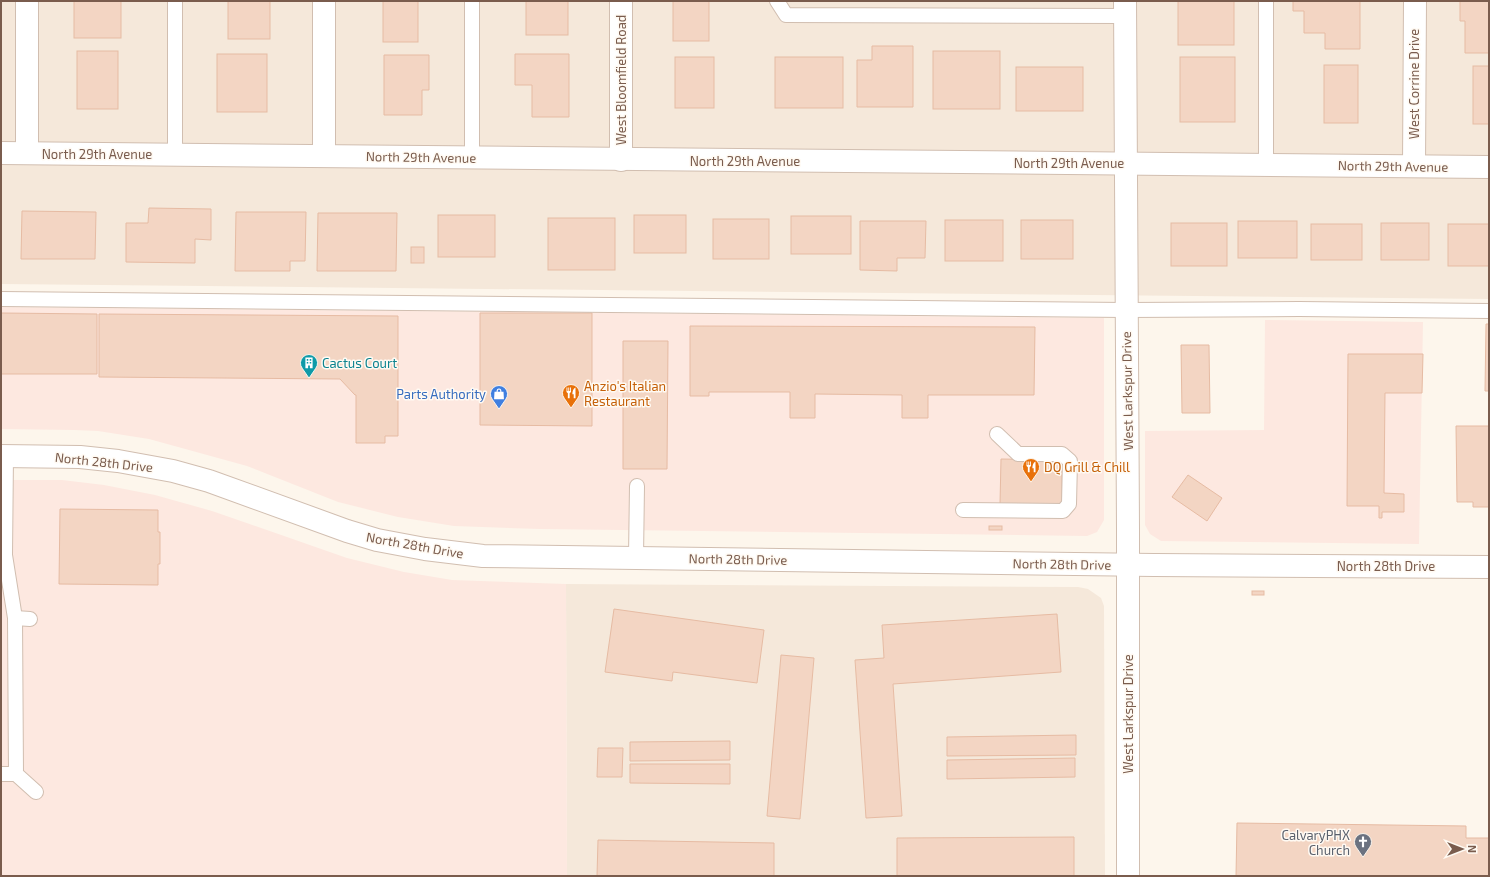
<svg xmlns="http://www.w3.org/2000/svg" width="1490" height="877" viewBox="0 0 1490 877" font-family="'Exo 2',sans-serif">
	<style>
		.residential { fill: #f5e8da }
		.commercial { fill: #fde8e0 }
		.building { fill: #f3d5c3; stroke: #e6bba3 }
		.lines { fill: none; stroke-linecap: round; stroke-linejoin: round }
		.service-casing { stroke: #d1beb0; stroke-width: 16 }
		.minor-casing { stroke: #d1beb0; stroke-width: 24 }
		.tertiary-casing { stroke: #d1beb0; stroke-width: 24 }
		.service { stroke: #fff; stroke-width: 14 }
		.minor { stroke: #fff; stroke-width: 22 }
		.tertiary { stroke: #fff; stroke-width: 22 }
		.labels { text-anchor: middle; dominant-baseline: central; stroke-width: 3; stroke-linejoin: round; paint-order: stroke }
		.street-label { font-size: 13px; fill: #7a5c4d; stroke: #fffaf3 }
		.culture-label { font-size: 13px; fill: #0d838f; stroke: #fffaf3; text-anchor: start }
		.food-label { font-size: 13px; fill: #c56008; stroke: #fffaf3; text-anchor: start }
		.shop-label { font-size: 13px; fill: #366cbe; stroke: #fffaf3; text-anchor: end }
		.worship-label { font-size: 13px; fill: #5b616d; stroke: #fffaf3; text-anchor: end }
	</style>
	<rect width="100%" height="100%" fill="#fdf6ec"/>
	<g class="residential">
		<polygon points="1,1 1489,1 1489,299 1,284"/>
		<polygon points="566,584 1078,587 1088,589 1101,598 1104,606 1105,876 567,876"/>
	</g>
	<g class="commercial">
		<polygon points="1,307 1104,318 1104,520 1097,532 1087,536 540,529 454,526 398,517 338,502 247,466 149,439 98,431 74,430 1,429"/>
		<polygon points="1265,320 1423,322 1419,544 1161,541 1150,534 1145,525 1145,431 1264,430"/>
		<polygon points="1,480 62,480 104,485 155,495 212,511 347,558 404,572 452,580 566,584 567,876 1,876"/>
	</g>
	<g class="building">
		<rect x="74" y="1" width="47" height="37"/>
		<rect x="228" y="1" width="42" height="38"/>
		<rect x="383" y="1" width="35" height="41"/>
		<rect x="526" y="1" width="42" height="34"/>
		<rect x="673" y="1" width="36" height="40"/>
		<rect x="1178" y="1" width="56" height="44"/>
		<polygon points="1293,1 1360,1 1360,49 1325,49 1325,33 1304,33 1304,11 1293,11"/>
		<polygon points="1460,1 1489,1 1489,53 1465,53 1465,21 1460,21"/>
		<polygon points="872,46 913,46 913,107 857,107 857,60 872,60"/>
		<rect x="77" y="51" width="41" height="58"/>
		<rect x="933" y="51" width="67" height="58"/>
		<rect x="217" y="54" width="50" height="58"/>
		<polygon points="515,54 569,54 569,117 532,117 532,85 515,85"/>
		<polygon points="384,55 429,55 429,90 422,90 422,115 384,115"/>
		<rect x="675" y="57" width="39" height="51"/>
		<rect x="775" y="57" width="68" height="51"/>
		<rect x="1180" y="57" width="55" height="65"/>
		<rect x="1324" y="65" width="34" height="58"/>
		<rect x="1473" y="66" width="16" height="58"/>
		<rect x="1016" y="67" width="67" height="44"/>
		<polygon points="149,208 211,209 211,240 195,239 195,263 126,262 126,223 148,223"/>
		<polygon points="22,211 96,212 95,259 21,259"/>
		<polygon points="236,212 306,212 305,261 290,261 290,271 235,271"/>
		<polygon points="318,213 397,213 396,271 317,271"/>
		<rect x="438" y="215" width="57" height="42"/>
		<rect x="634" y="215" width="52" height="38"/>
		<rect x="791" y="216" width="60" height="38"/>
		<rect x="548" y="218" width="67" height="52"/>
		<rect x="713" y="219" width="56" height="40"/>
		<rect x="945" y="220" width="58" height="41"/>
		<rect x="1021" y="220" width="52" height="39"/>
		<polygon points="860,221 926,221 925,258 897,258 897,271 860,270"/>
		<rect x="1238" y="221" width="59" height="37"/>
		<rect x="1171" y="223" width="56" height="43"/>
		<rect x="1381" y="223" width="48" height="37"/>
		<rect x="1311" y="224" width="51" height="36"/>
		<rect x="1448" y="224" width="41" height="42"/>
		<rect x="411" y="247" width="13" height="16"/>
		<polygon points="1,313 97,314 97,374 1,374"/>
		<polygon points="480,313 592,313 592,426 480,425"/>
		<polygon points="99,314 398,316 398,436 385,436 385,443 356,443 356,395 355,395 340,379 99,377"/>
		<polygon points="1486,324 1489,324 1489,391 1485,391"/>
		<polygon points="690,326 1035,327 1034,395 928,395 928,418 902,418 902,395 815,394 815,418 790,418 790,392 709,392 709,396 690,396"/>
		<polygon points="623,341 668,341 667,469 623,469"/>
		<polygon points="1181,345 1209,345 1210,413 1182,413"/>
		<polygon points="1348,354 1423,354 1422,393 1385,393 1384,493 1404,494 1404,512 1382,512 1382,518 1379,518 1379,506 1347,506"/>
		<polygon points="1456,426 1489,426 1489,507 1473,507 1473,502 1457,502"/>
		<polygon points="1001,459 1062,460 1062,504 1000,504"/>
		<polygon points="1188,475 1222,498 1207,521 1172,497"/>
		<polygon points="60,509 158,510 158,532 160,532 160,564 158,564 158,585 59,584"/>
		<rect x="989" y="526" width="13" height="4"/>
		<rect x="1252" y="591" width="12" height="4"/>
		<polygon points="614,609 764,630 757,683 673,672 672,681 605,672"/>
		<polygon points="1057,614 1061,672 893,684 902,816 866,818 855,660 884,658 882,625"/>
		<polygon points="781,655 814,658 800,819 767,816"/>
		<polygon points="1076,735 1076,755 947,756 947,737"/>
		<polygon points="730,741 730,760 630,761 630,742"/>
		<polygon points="598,748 623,748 622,777 597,777"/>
		<polygon points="1075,758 1075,777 947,779 947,760"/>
		<polygon points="630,764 730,764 730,784 630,783"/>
		<polygon points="1237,823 1466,826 1466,838 1489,838 1489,876 1236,876"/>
		<polygon points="1074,837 1074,876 897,876 897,838"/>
		<polygon points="598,840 774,843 774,876 597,876"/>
	</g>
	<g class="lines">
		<defs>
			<g id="service">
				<polyline points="175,1 175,154"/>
				<polyline points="777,1 786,15 1126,16"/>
				<polyline points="472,158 472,1"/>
				<polyline points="1266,165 1266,1"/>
				<polyline points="1,299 1126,310 1299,309 1489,311"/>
				<polyline points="6,456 5,555 15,618 16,774 36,792"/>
				<polyline points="963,510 1063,511 1069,504 1070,461 1062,454 1018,454 997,434"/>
				<polyline points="636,558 637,486"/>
				<polyline points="15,618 30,619"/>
				<polyline points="1,774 16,774"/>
			</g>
			<g id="minor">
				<polyline points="27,1 27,153"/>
				<polyline points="324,1 324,156"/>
				<polyline points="1125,1 1128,529 1128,876"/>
				<polyline points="1,153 1489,167"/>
				<polyline points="621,160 621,1"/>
				<polyline points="1414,166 1415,1"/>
			</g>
			<polyline id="tertiary" points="1,456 80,457 118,461 173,471 209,481 347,531 377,540 425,549 483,556 1154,565 1489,567"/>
		</defs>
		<use href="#service" class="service-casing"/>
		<use href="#minor" class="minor-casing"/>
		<use href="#tertiary" class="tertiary-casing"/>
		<use href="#service" class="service"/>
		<use href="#minor" class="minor"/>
		<use href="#tertiary" class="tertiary"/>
	</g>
	<defs>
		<symbol id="building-pin" viewBox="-11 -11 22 30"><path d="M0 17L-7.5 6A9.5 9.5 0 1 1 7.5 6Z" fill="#0f9aa8" stroke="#fffaf3"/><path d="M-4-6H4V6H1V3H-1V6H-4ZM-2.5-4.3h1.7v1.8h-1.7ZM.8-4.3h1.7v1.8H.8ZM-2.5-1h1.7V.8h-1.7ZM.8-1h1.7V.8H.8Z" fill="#fff"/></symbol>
		<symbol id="restaurant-pin" viewBox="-11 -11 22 30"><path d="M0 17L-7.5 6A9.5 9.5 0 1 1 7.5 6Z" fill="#e8710a" stroke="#fffaf3"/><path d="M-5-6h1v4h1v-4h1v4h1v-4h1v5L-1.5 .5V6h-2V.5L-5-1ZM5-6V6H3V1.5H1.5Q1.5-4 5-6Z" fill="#fff"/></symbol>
		<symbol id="shop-pin" viewBox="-11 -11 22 30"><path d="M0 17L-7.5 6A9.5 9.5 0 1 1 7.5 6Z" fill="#3f7fe0" stroke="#fffaf3"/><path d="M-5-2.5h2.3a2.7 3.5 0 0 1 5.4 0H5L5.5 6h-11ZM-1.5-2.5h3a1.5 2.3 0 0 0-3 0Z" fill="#fff"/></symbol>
		<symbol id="church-pin" viewBox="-11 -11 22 30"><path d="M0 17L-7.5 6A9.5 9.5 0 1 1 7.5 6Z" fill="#6b7280" stroke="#fffaf3"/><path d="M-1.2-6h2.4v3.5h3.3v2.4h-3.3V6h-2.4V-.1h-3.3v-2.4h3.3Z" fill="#fff"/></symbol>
	</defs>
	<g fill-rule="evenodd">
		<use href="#building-pin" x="299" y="353" width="20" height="27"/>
		<use href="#restaurant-pin" x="561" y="383" width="20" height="27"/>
		<use href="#shop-pin" x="489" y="384" width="20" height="27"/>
		<use href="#restaurant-pin" x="1021" y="457" width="20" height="27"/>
		<use href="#church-pin" x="1353" y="832" width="20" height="27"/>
	</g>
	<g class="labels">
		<g class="street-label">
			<text transform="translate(621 80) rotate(-90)">West Bloomfield Road</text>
			<text transform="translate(1414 84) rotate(-90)">West Corrine Drive</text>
			<text x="97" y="154">North 29th Avenue</text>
			<text transform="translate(421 157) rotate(1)">North 29th Avenue</text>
			<text x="745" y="161">North 29th Avenue</text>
			<text x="1069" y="163">North 29th Avenue</text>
			<text transform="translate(1393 166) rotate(1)">North 29th Avenue</text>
			<text transform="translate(1127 391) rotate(-91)">West Larkspur Drive</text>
			<text transform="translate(104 462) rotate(6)">North 28th Drive</text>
			<text transform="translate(415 545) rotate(10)">North 28th Drive</text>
			<text transform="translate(738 559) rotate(1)">North 28th Drive</text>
			<text transform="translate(1062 564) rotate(1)">North 28th Drive</text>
			<text x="1386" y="566">North 28th Drive</text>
			<text transform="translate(1128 714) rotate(-90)">West Larkspur Drive</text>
		</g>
		<g class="culture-label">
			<text x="322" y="363">Cactus Court</text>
		</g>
		<g class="food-label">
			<text x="584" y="386">Anzio's Italian<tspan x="584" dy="15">Restaurant</tspan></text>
			<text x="1044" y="467">DQ Grill &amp; Chill</text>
		</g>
		<g class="shop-label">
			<text x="486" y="394">Parts Authority</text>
		</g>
		<g class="worship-label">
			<text x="1350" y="835">CalvaryPHX<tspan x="1350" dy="15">Church</tspan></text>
		</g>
	</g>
	<rect width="1490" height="877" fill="none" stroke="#7a5c4d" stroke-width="4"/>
	<g transform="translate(1462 849) rotate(90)" stroke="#fffaf3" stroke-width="3" paint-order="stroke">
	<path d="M0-3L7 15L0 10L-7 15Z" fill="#7a5c4d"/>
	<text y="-6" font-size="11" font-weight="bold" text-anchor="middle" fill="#7a5c4d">N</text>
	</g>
</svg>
